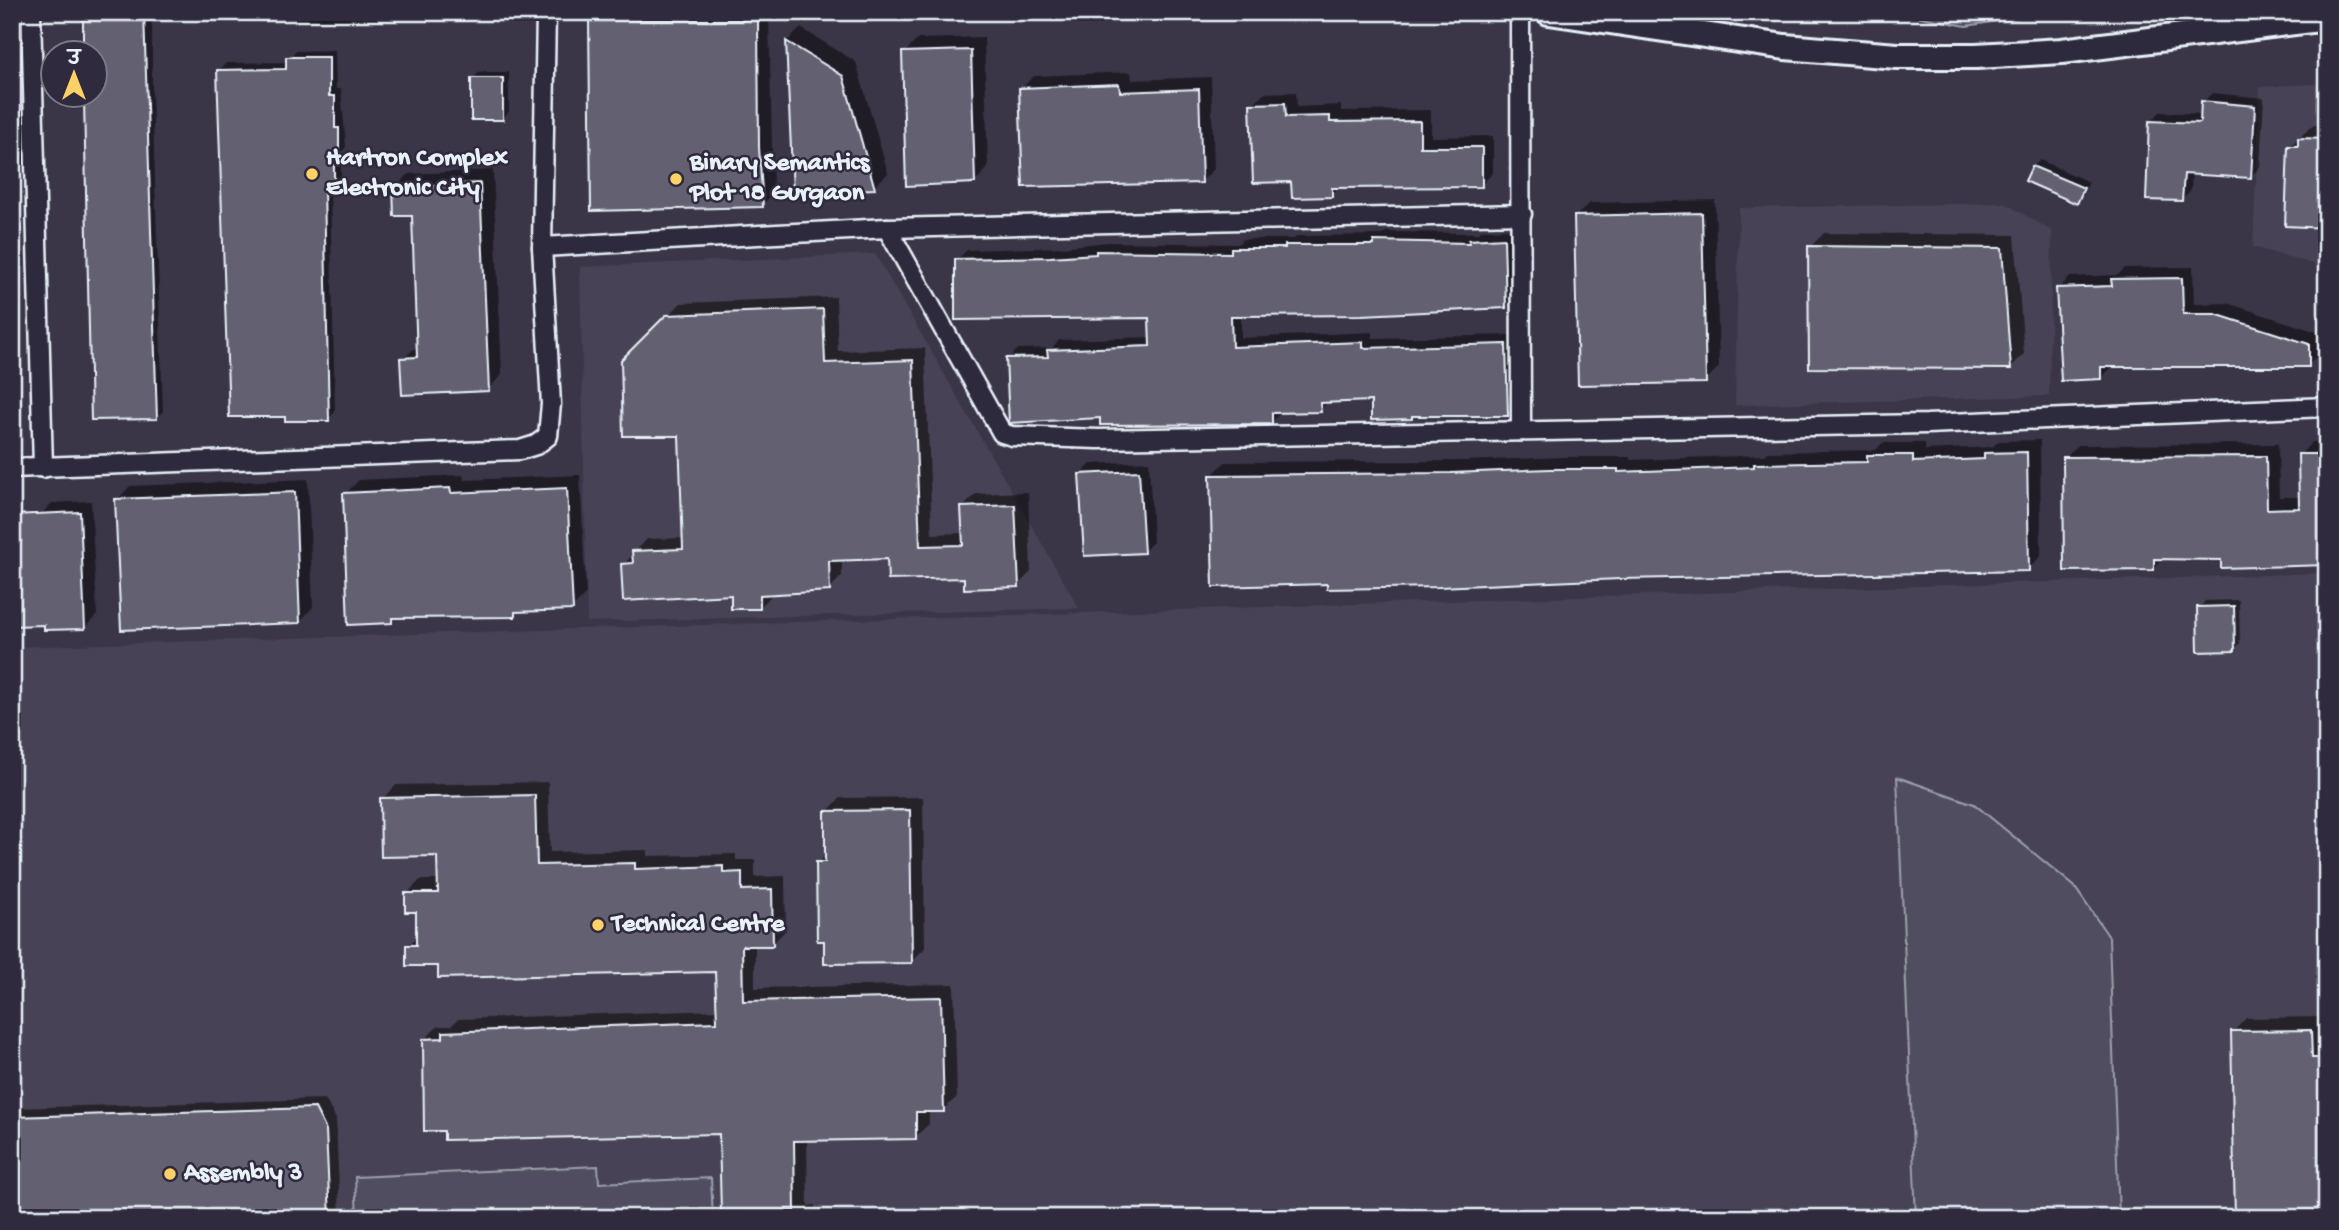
<svg xmlns="http://www.w3.org/2000/svg" width="2339" height="1230" viewBox="0 0 2339 1230" font-family="'Gochi Hand','Playpen Sans Deva',sans-serif">
	<style>
		.built { fill: #464354 }
		.green { fill: #504e5f; stroke: #9ca0ac; stroke-width: 2 }
		.shadow { fill: #0007 }
		.building { fill: #636171; stroke: #e8f1f8; stroke-width: 2 }
		.lines { fill: none; stroke-linecap: round; stroke-linejoin: round }
		.street-casing { stroke: #e8f1f8; stroke-width: 23 }
		.secondary-casing { stroke: #e8f1f8; stroke-width: 30 }
		.street { stroke: #2f2a3d; stroke-width: 18 }
		.secondary { stroke: #2f2a3d; stroke-width: 24 }
		.poi-dot { fill: #ffd166; stroke: #2f2a3d; stroke-width: 2.5 }
		.labels { text-anchor: middle; dominant-baseline: central; stroke-width: 5; stroke-linejoin: round; paint-order: stroke }
		.poi-label { font-size: 26px; font-weight: bold; fill: #e8f1f8; stroke: #2f2a3d; text-anchor: start }
	</style>
	<rect width="100%" height="100%" fill="#3a3648"/>
	<filter id="ink" filterUnits="userSpaceOnUse"><feTurbulence type="fractalNoise" baseFrequency=".0143" numOctaves="2"/><feDisplacementMap in="SourceGraphic" scale="14" xChannelSelector="R" yChannelSelector="G"/><feConvolveMatrix kernelMatrix="1 2 1 2 8 2 1 2 1" color-interpolation-filters="sRGB"/></filter>
	<g filter="url(#ink)">
		<g class="built">
			<polygon points="2327,83 2327,268 2253,247 2260,87"/>
			<polygon points="2005,203 2052,231 2049,396 1735,405 1739,208"/>
			<polygon points="875,254 1079,608 587,622 580,267"/>
			<polygon points="2327,573 2327,1218 12,1218 12,647"/>
		</g>
		<g class="green">
			<polygon points="1896,12 2056,12 1966,26"/>
			<polygon points="1897,777 1974,804 2074,886 2109,937 2119,1218 1916,1218"/>
			<polygon points="598,1166 599,1183 711,1178 713,1218 357,1218 355,1177"/>
		</g>
		<g class="shadow">
			<polygon points="85,12 152,12 152,92 163,411 156,418 94,94 94,52 84,52"/>
			<polygon points="219,12 510,12 505,18 220,23"/>
			<polygon points="600,12 769,12 773,194 762,205 591,21"/>
			<polygon points="801,28 856,62 888,173 874,187 794,190 787,41"/>
			<polygon points="984,37 988,168 975,182 904,53 918,39"/>
			<polygon points="335,50 336,89 341,89 346,147 341,152 341,179 330,186 335,412 328,419 219,70 226,63 288,62 295,51"/>
			<polygon points="479,72 509,72 509,112 502,118 473,79"/>
			<polygon points="1131,72 1132,80 1211,77 1214,169 1201,182 1021,88 1034,76"/>
			<polygon points="1296,92 1297,107 1341,105 1341,111 1431,110 1431,137 1493,136 1493,173 1481,185 1340,186 1331,196 1293,180 1252,105 1264,93"/>
			<polygon points="2212,93 2264,98 2260,167 2251,176 2192,172 2191,190 2182,199 2151,121 2160,112 2202,114 2203,102"/>
			<polygon points="2313,125 2327,125 2327,236 2314,236 2314,226 2289,147"/>
			<polygon points="2040,160 2089,182 2083,195 2077,202 2033,167"/>
			<polygon points="493,170 502,375 488,389 402,359 419,345 413,214 395,187 409,174"/>
			<polygon points="1715,200 1719,367 1705,381 1576,216 1590,203"/>
			<polygon points="1513,229 1516,296 1506,306 1241,314 1241,338 1372,332 1372,338 1515,335 1517,404 1507,415 1414,415 1411,417 1372,400 1329,401 1320,410 1281,412 1271,423 1101,416 1008,359 1018,349 1052,348 1059,340 1151,337 1151,316 957,260 967,250 1062,247 1108,242 1238,244 1243,239 1294,239 1297,236 1382,235 1386,232 1478,233 1481,230"/>
			<polygon points="1824,233 2015,235 2024,354 2011,367 1810,247"/>
			<polygon points="2193,267 2194,304 2227,303 2320,333 2320,353 2308,365 2113,366 2101,378 2058,289 2070,277 2118,275 2125,268"/>
			<polygon points="836,297 838,351 925,348 932,534 964,533 963,507 976,494 1028,492 1031,572 1018,585 889,558 842,559 842,576 829,589 773,594 760,607 732,593 623,565 647,539 685,538 680,434 623,361 681,303"/>
			<polygon points="2040,440 2041,556 2028,569 1329,582 1212,475 1225,462 1465,461 1564,457 1630,457 1630,460 1765,455 1768,452 1876,450 1882,443 1925,443 1925,450 1992,447 1999,441"/>
			<polygon points="2312,442 2327,442 2327,564 2165,557 2154,568 2065,458 2078,445 2278,444 2279,497 2300,497 2300,455"/>
			<polygon points="1149,461 1153,542 1143,552 1081,474 1091,464"/>
			<polygon points="463,475 464,480 580,475 586,594 572,608 519,610 514,615 396,616 391,621 345,494 359,480"/>
			<polygon points="308,479 313,607 300,621 117,500 130,486"/>
			<polygon points="91,501 97,615 85,627 45,623 12,624 12,514 43,512 52,503"/>
			<polygon points="2239,600 2240,643 2234,650 2199,608 2205,601"/>
			<polygon points="2327,650 2327,804 2324,805 2320,656"/>
			<polygon points="548,782 550,852 648,850 648,856 736,854 736,860 755,860 755,877 785,876 786,930 772,944 755,944 755,988 954,984 957,1097 943,1110 929,1110 929,1124 915,1137 807,1139 808,1206 815,1205 815,1218 548,1218 555,1211 723,1207 720,1132 424,1040 438,1026 451,1026 458,1019 718,1010 717,970 439,964 408,946 418,936 418,910 407,894 420,880 439,880 439,854 382,799 396,785"/>
			<polygon points="923,797 925,948 911,962 818,863 827,854 827,812 840,798"/>
			<polygon points="2324,1017 2327,1045 2327,1218 2233,1032 2246,1018"/>
			<polygon points="325,1099 336,1119 340,1218 12,1218 12,1108"/>
			<polygon points="942,1208 942,1218 878,1218 887,1209"/>
		</g>
		<g class="building">
			<polygon points="83,12 144,12 157,419 91,420 84,101 84,94 94,94 94,52 83,52"/>
			<polygon points="589,20 758,20 759,147 763,207 591,211"/>
			<polygon points="786,41 843,76 875,189 793,192"/>
			<polygon points="971,50 975,183 906,186 902,52"/>
			<polygon points="286,57 329,57 329,96 335,96 335,128 339,128 339,156 334,156 334,188 324,188 329,421 285,421 285,417 229,417 217,70 286,69"/>
			<rect x="471" y="78" width="32" height="42"/>
			<polygon points="1119,84 1120,92 1199,89 1202,183 1023,187 1019,88"/>
			<polygon points="2201,101 2255,106 2251,178 2184,174 2182,201 2146,200 2149,121 2200,123"/>
			<polygon points="1285,103 1286,117 1330,116 1330,122 1420,121 1420,147 1482,147 1482,187 1332,188 1332,197 1292,198 1291,182 1253,183 1250,104"/>
			<polygon points="2298,138 2327,139 2327,228 2285,226 2288,146 2298,146"/>
			<polygon points="2032,166 2084,188 2077,204 2025,181"/>
			<polygon points="480,183 489,391 402,395 400,358 417,357 412,216 394,216 393,187"/>
			<polygon points="1702,213 1706,383 1578,385 1574,216"/>
			<polygon points="1504,238 1506,308 1362,315 1231,316 1232,347 1363,342 1363,348 1506,344 1508,416 1412,416 1412,419 1371,420 1371,401 1320,403 1321,412 1272,413 1272,424 1100,425 1100,418 1009,423 1006,358 1048,357 1047,350 1150,346 1149,318 955,320 955,259 1050,257 1096,254 1096,251 1231,253 1231,248 1285,248 1285,245 1374,245 1374,241 1469,243 1469,240"/>
			<polygon points="1808,246 2002,248 2011,369 1809,368"/>
			<polygon points="2182,278 2183,314 2215,314 2309,344 2309,367 2101,367 2101,379 2061,381 2056,288 2112,286 2111,279"/>
			<polygon points="823,309 825,363 913,360 920,546 963,545 961,507 1015,505 1019,587 964,589 964,578 888,580 887,559 829,561 830,591 760,595 760,609 731,609 731,595 623,601 621,564 633,563 632,551 683,549 679,436 623,436 621,360 666,315"/>
			<polygon points="2027,452 2029,571 1620,579 1439,587 1327,589 1327,584 1213,587 1210,475 1451,473 1550,469 1618,469 1618,472 1754,467 1754,464 1867,462 1867,455 1913,455 1913,462 1984,459 1984,453"/>
			<polygon points="2298,454 2327,454 2327,565 2221,568 2221,560 2154,559 2154,570 2064,571 2063,457 2266,456 2267,509 2299,508"/>
			<polygon points="1139,471 1144,553 1084,556 1079,474"/>
			<polygon points="450,488 451,493 567,488 573,610 515,612 515,617 392,618 392,623 348,625 343,493"/>
			<polygon points="295,492 300,623 121,630 115,499"/>
			<polygon points="80,512 85,629 44,630 44,625 12,626 12,515"/>
			<polygon points="2234,606 2235,651 2198,652 2197,607"/>
			<polygon points="535,795 537,865 635,863 635,869 723,866 723,873 742,872 742,890 772,889 773,946 742,946 743,1001 941,997 944,1112 916,1112 916,1139 794,1141 795,1211 721,1212 719,1134 444,1140 444,1131 424,1131 423,1039 443,1038 443,1032 717,1022 715,972 438,978 438,966 406,966 406,945 416,945 416,912 405,912 405,893 438,893 437,856 381,857 380,798"/>
			<polygon points="910,810 912,963 824,964 824,941 817,941 816,862 825,862 825,811"/>
			<polygon points="2311,1030 2312,1058 2327,1058 2327,1218 2235,1218 2231,1031"/>
			<polygon points="315,1108 326,1130 330,1218 12,1218 12,1117"/>
		</g>
		<g class="lines">
			<defs>
				<g id="street">
					<polyline points="31,12 43,468"/>
					<polyline points="1520,12 1521,431"/>
					<polyline points="887,228 1002,433 1012,436 1098,439 1927,424 2327,407"/>
					<polyline points="542,247 887,228 1522,214"/>
					<polyline points="12,468 520,450 536,445 548,436 551,404 542,247 546,12"/>
				</g>
				<polyline id="secondary" points="1549,12 1785,47 1897,56 1976,56 2062,51 2327,18"/>
			</defs>
			<use href="#street" class="street-casing"/>
			<use href="#secondary" class="secondary-casing"/>
			<use href="#street" class="street"/>
			<use href="#secondary" class="secondary"/>
		</g>
	</g>
	<g class="poi-dot">
		<circle cx="312" cy="174" r="7"/>
		<circle cx="676" cy="179" r="7"/>
		<circle cx="598" cy="925" r="7"/>
		<circle cx="170" cy="1174" r="7"/>
	</g>
	<g class="labels">
		<g class="poi-label">
			<text x="326" y="159">Hartron Complex<tspan x="326" dy="30">Electronic City</tspan></text>
			<text x="690" y="164">Binary Semantics<tspan x="690" dy="30">Plot 18 Gurgaon</tspan></text>
			<text x="612" y="925">Technical Centre</text>
			<text x="184" y="1174">Assembly 3</text>
		</g>
	</g>
	<rect width="2339" height="1230" fill="none" stroke="#2f2a3d" stroke-width="42"/>
	<rect x="21" y="21" width="2297" height="1188" fill="none" stroke="#e8f1f8" stroke-width="2.5" filter="url(#ink)"/>
	<g transform="translate(74 74)"><circle r="33" fill="#2f2a3d" stroke="#797a88" stroke-width="2"/>
	<path d="M0-5L12 26L0 18L-12 26Z" fill="#ffd166"/>
	<text y="-10" font-size="19" font-weight="bold" text-anchor="middle" fill="#e8f1f8">उ</text>
	</g>
</svg>
